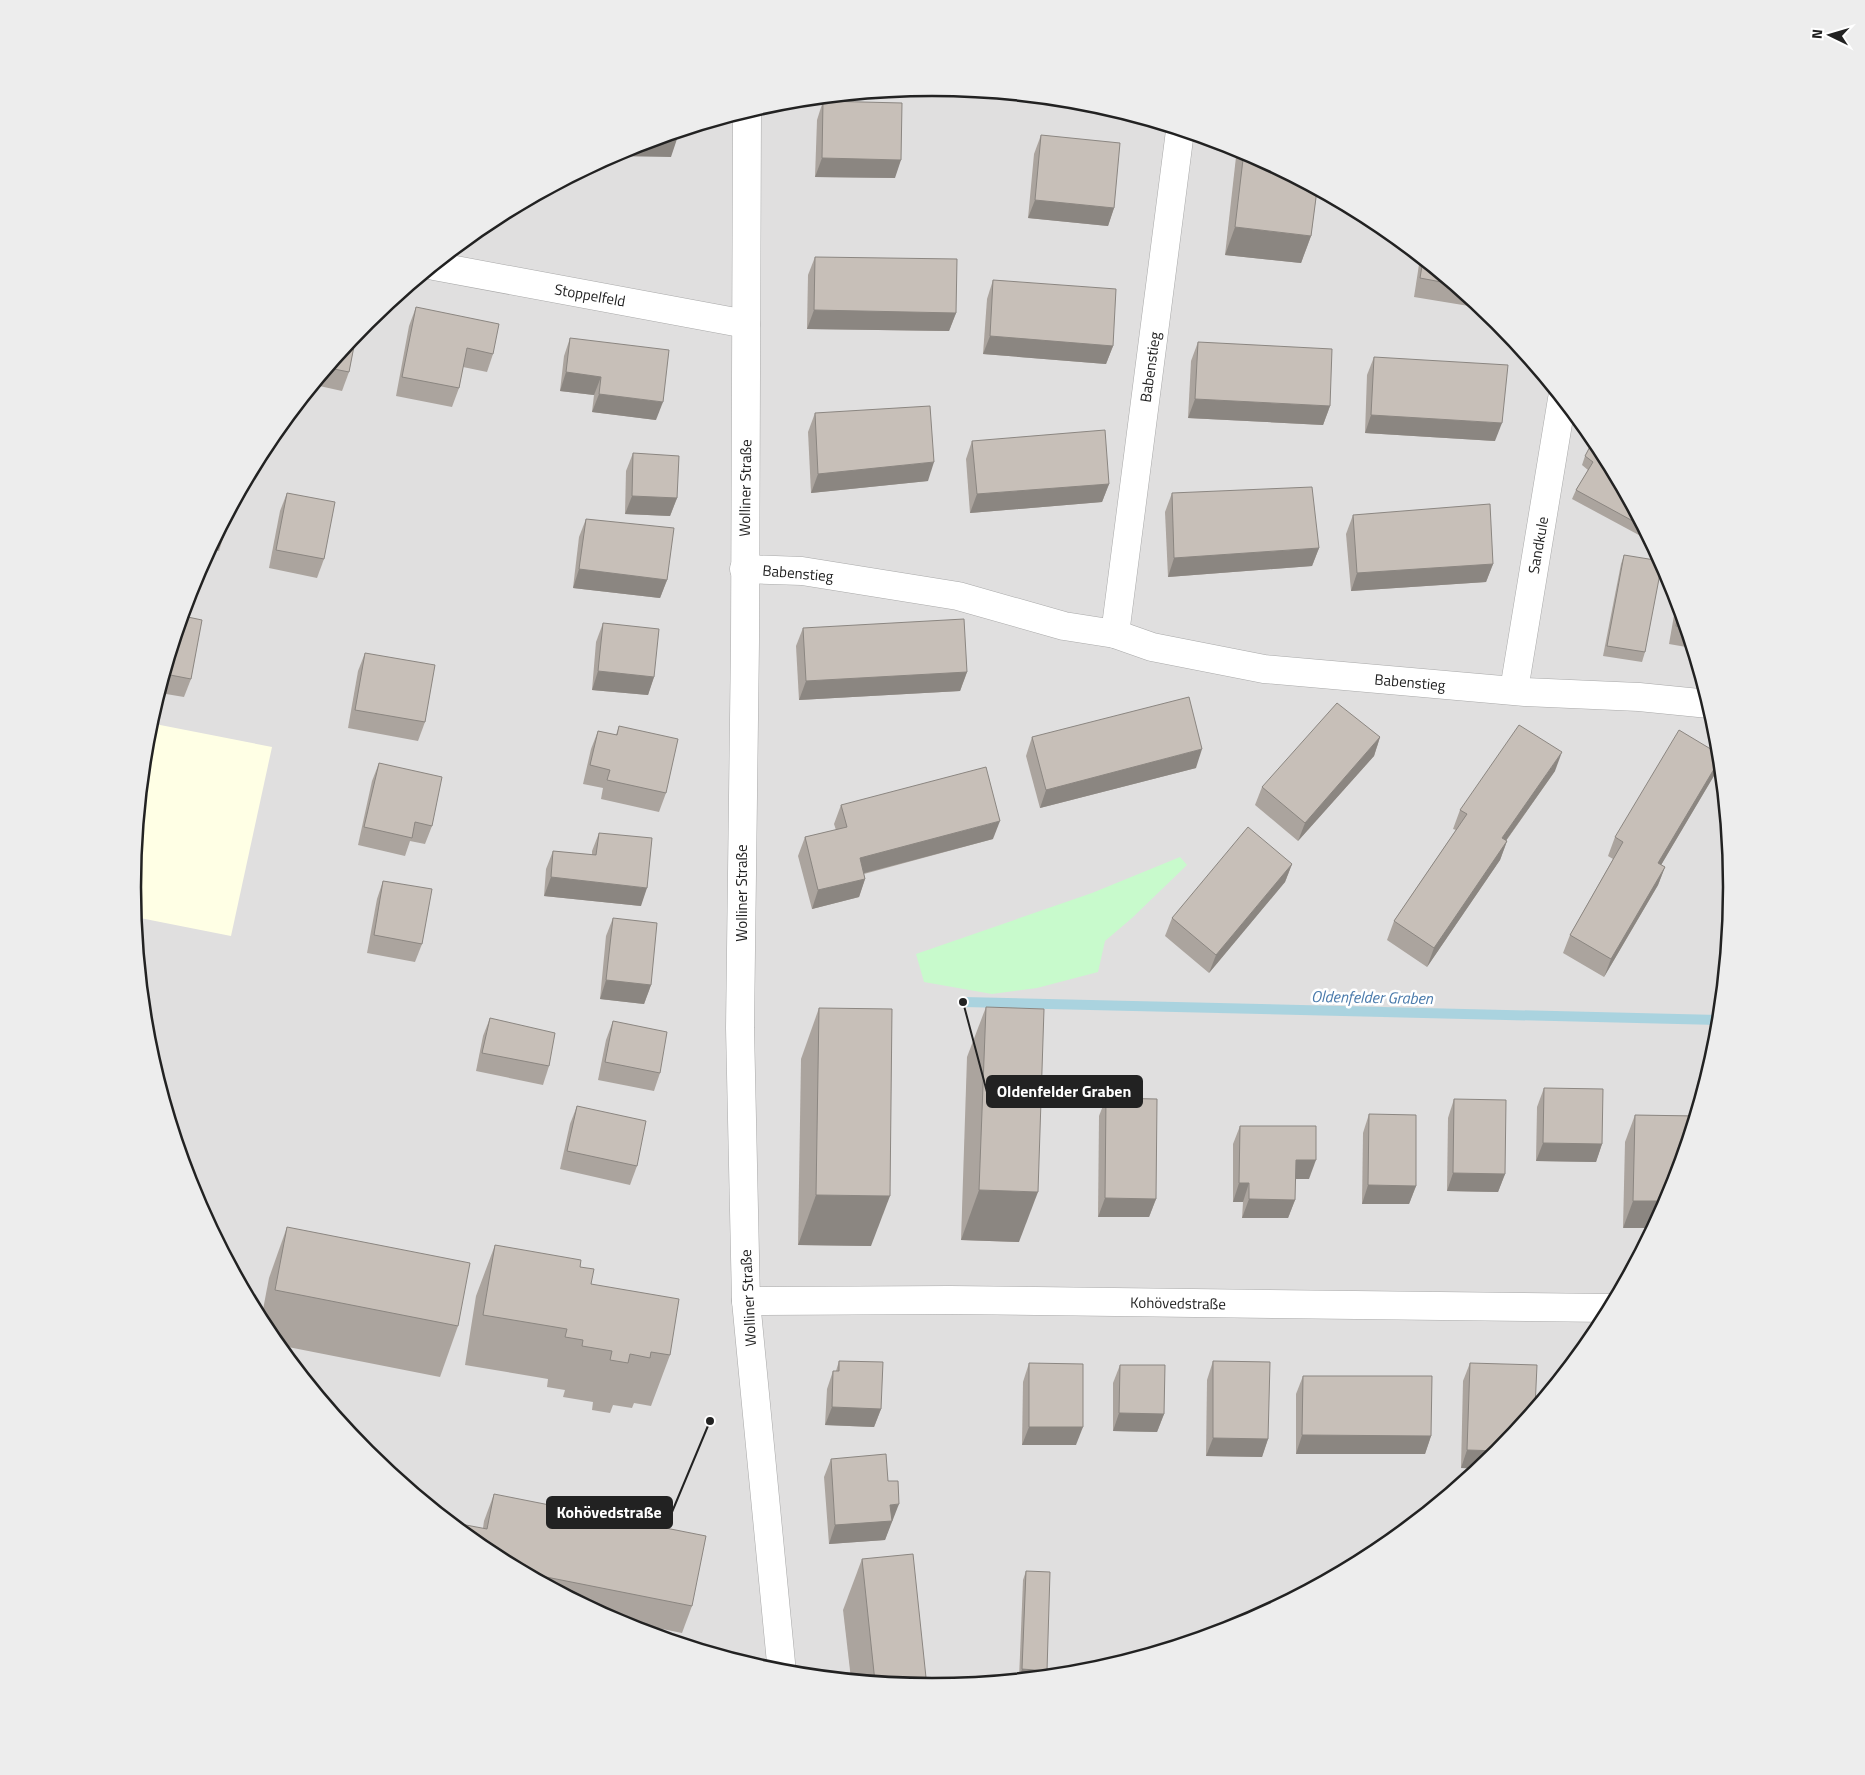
<svg xmlns="http://www.w3.org/2000/svg" width="1865" height="1775" viewBox="0 0 1865 1775" font-family="'Titillium Web',sans-serif">
	<style>
		.residential { fill: #e0dfdf }
		.education { fill: #ffffe5 }
		.park { fill: #c8facc }
		.lines { fill: none; stroke-linecap: round; stroke-linejoin: round }
		.stream { stroke: #aad3df; stroke-width: 10 }
		.minor-casing { stroke: #a9a9a9; stroke-width: 29 }
		.minor { stroke: #fff; stroke-width: 28 }
		.wall { fill: #aba49e }
		.shaded-wall { fill: #8b8681 }
		.building { fill: #c7bfb8; stroke: #8b8681 }
		.labels { text-anchor: middle; dominant-baseline: central; stroke-width: 5; stroke-linejoin: round; paint-order: stroke }
		.street-label { font-size: 15px; fill: #222; stroke: #fff }
		.water-label { font-size: 16px; font-style: italic; fill: #4a7aab; stroke: #fff }
		.rim { fill: none; stroke: #222; stroke-width: 2.5 }
		.leader { fill: none; stroke: #222; stroke-width: 2 }
		.callout-dot { fill: #222; stroke: #fff; stroke-width: 2 }
		.callout { fill: #222; stroke: #222; stroke-width: 2 }
		.callout-label { font-size: 16px; text-anchor: middle; font-weight: bold; fill: #fff }
	</style>
	<rect width="100%" height="100%" fill="#f2efe9"/>
	<circle class="residential" cx="933" cy="888" r="797"/>
	<polygon class="education" points="150,723 272,747 231,936 135,917 133,887 148,731"/>
	<polygon class="park" points="1180,857 1187,865 1132,918 1105,941 1098,972 1037,988 992,994 924,982 916,954 1092,893"/>
	<g class="lines">
		<polyline class="stream" points="963,1002 1719,1020"/>
		<defs>
			<g id="minor">
				<polyline points="747,112 745,642 740,1028 746,1301 782,1673"/>
				<polyline points="434,266 746,324"/>
				<polyline points="744,569 802,571 958,596 1064,626 1115,634 1152,647 1264,669 1525,692 1639,697 1709,704"/>
				<polyline points="1115,634 1180,131"/>
				<polyline points="1514,690 1562,399"/>
				<polyline points="746,1301 950,1300 1610,1308"/>
			</g>
		</defs>
		<use href="#minor" class="minor-casing"/>
		<use href="#minor" class="minor"/>
	</g>
	<g class="wall">
		<polygon points="823,101 895,178 815,177 817,120"/>
		<polygon points="1041,135 1114,208 1108,226 1028,218 1034,154"/>
		<polygon points="1237,148 1317,190 1311,236 1301,263 1225,255"/>
		<polygon points="815,257 956,313 949,331 807,329 808,275"/>
		<polygon points="1420,258 1481,308 1414,297"/>
		<polygon points="993,280 1113,346 1106,364 983,354 987,299"/>
		<polygon points="416,307 493,354 487,372 463,367 459,388 452,407 396,396 409,326"/>
		<polygon points="356,336 349,372 342,391 315,385"/>
		<polygon points="570,338 656,420 592,412 594,395 560,391 564,356"/>
		<polygon points="1198,342 1330,406 1323,425 1188,418 1191,361"/>
		<polygon points="1374,357 1495,441 1365,433 1367,375"/>
		<polygon points="815,413 928,481 811,493 808,432"/>
		<polygon points="972,441 1109,484 1102,502 970,513 966,459"/>
		<polygon points="1598,443 1650,541 1572,499 1576,490 1588,470 1582,465 1585,456"/>
		<polygon points="633,453 677,498 670,516 625,514 626,471"/>
		<polygon points="287,493 324,559 317,578 269,568 280,511"/>
		<polygon points="1172,493 1319,548 1312,566 1168,577 1165,512"/>
		<polygon points="229,515 225,532 219,551 211,549"/>
		<polygon points="1353,515 1493,564 1486,582 1351,591 1346,534"/>
		<polygon points="586,519 667,580 660,598 573,588 579,537"/>
		<polygon points="1624,555 1645,652 1642,662 1603,656 1621,564"/>
		<polygon points="1677,598 1692,648 1669,644"/>
		<polygon points="183,616 191,679 184,697 160,693"/>
		<polygon points="603,623 654,677 648,695 592,690 596,642"/>
		<polygon points="803,628 967,672 960,691 799,700 796,646"/>
		<polygon points="365,653 425,722 418,741 348,728 358,671"/>
		<polygon points="619,726 666,793 659,812 601,799 603,788 583,784 591,749 598,731 616,735"/>
		<polygon points="1032,737 1196,768 1040,808 1026,756"/>
		<polygon points="1380,737 1374,756 1298,841 1255,805 1262,787"/>
		<polygon points="1719,754 1720,761 1715,774 1661,865 1665,867 1658,885 1604,977 1563,953 1570,935 1613,859 1608,856 1615,837"/>
		<polygon points="379,763 432,826 425,844 410,841 405,856 358,845 372,781"/>
		<polygon points="1555,771 1506,841 1507,841 1500,860 1427,967 1387,940 1394,921 1456,830 1453,829 1460,810"/>
		<polygon points="841,805 993,839 864,874 865,879 859,897 812,909 798,856 805,837 836,830 834,824"/>
		<polygon points="599,833 641,906 544,896 546,869 553,851 592,855 592,851"/>
		<polygon points="1292,864 1285,882 1209,973 1165,936 1172,918"/>
		<polygon points="383,881 422,944 415,962 367,953 377,899"/>
		<polygon points="613,918 651,985 644,1004 600,999 606,936"/>
		<polygon points="986,1007 1019,1242 961,1240 967,1057"/>
		<polygon points="819,1008 871,1246 798,1245 801,1059"/>
		<polygon points="490,1018 549,1066 543,1085 476,1071 483,1036"/>
		<polygon points="613,1021 660,1073 654,1091 598,1080 606,1040"/>
		<polygon points="1544,1088 1602,1144 1596,1162 1536,1161 1537,1107"/>
		<polygon points="1106,1098 1156,1199 1149,1217 1098,1217 1099,1116"/>
		<polygon points="1454,1099 1505,1174 1498,1192 1447,1191 1448,1118"/>
		<polygon points="577,1106 637,1166 630,1185 560,1169 570,1124"/>
		<polygon points="1369,1114 1416,1186 1409,1204 1362,1204 1363,1133"/>
		<polygon points="1635,1115 1695,1116 1623,1228 1625,1142"/>
		<polygon points="1240,1126 1309,1179 1295,1179 1295,1200 1288,1218 1242,1218 1243,1202 1233,1202 1233,1144"/>
		<polygon points="287,1227 458,1326 440,1377 278,1345 267,1332 261,1320 269,1278"/>
		<polygon points="495,1245 580,1267 591,1284 670,1355 651,1406 634,1403 632,1408 613,1405 610,1413 592,1410 593,1402 563,1397 565,1390 547,1387 548,1379 465,1365 476,1296"/>
		<polygon points="839,1361 881,1409 874,1427 825,1425 827,1389 833,1371 836,1371"/>
		<polygon points="1213,1361 1268,1439 1262,1457 1206,1456 1207,1380"/>
		<polygon points="1029,1363 1076,1445 1022,1445 1023,1382"/>
		<polygon points="1470,1363 1535,1408 1461,1468 1463,1381"/>
		<polygon points="1120,1365 1164,1414 1157,1432 1113,1431 1113,1383"/>
		<polygon points="1303,1376 1431,1436 1425,1454 1296,1454 1296,1394"/>
		<polygon points="831,1459 888,1481 892,1522 891,1522 885,1540 829,1544 824,1477"/>
		<polygon points="494,1494 692,1606 682,1633 613,1619 488,1553 483,1528 484,1521"/>
		<polygon points="862,1559 927,1687 851,1679 843,1610"/>
		<polygon points="1026,1571 1047,1671 1044,1676 1019,1679 1023,1580"/>
	</g>
	<g class="shaded-wall">
		<polygon points="658,139 677,139 671,157 612,156 627,148"/>
		<polygon points="822,158 901,160 895,178 815,177"/>
		<polygon points="1035,200 1114,208 1108,226 1028,218"/>
		<polygon points="1235,227 1311,236 1301,263 1225,255"/>
		<polygon points="814,310 956,313 949,331 807,329"/>
		<polygon points="990,336 1113,346 1106,364 983,354"/>
		<polygon points="566,372 601,377 594,395 560,391"/>
		<polygon points="599,394 663,402 656,420 592,412"/>
		<polygon points="1195,399 1330,406 1323,425 1188,418"/>
		<polygon points="1371,415 1502,423 1495,441 1365,433"/>
		<polygon points="934,462 928,481 811,493 818,474"/>
		<polygon points="1109,484 1102,502 970,513 977,494"/>
		<polygon points="632,496 677,498 670,516 625,514"/>
		<polygon points="1319,548 1312,566 1168,577 1174,558"/>
		<polygon points="1493,564 1486,582 1351,591 1357,573"/>
		<polygon points="579,569 667,580 660,598 573,588"/>
		<polygon points="598,671 654,677 648,695 592,690"/>
		<polygon points="967,672 960,691 799,700 806,681"/>
		<polygon points="1380,737 1374,756 1298,841 1305,823"/>
		<polygon points="1202,749 1196,768 1040,808 1046,790"/>
		<polygon points="1562,752 1555,771 1495,856 1502,838"/>
		<polygon points="1720,759 1720,761 1715,774 1651,882 1658,863"/>
		<polygon points="1000,821 993,839 853,876 860,858"/>
		<polygon points="1507,841 1500,860 1427,967 1434,948"/>
		<polygon points="1292,864 1285,882 1209,973 1216,955"/>
		<polygon points="1665,867 1658,885 1604,977 1611,959"/>
		<polygon points="551,877 647,888 641,906 544,896"/>
		<polygon points="865,879 859,897 812,909 818,890"/>
		<polygon points="606,980 651,985 644,1004 600,999"/>
		<polygon points="1543,1143 1602,1144 1596,1162 1536,1161"/>
		<polygon points="1296,1160 1316,1160 1309,1179 1289,1179"/>
		<polygon points="1453,1173 1505,1174 1498,1192 1447,1191"/>
		<polygon points="1239,1183 1249,1183 1243,1202 1233,1202"/>
		<polygon points="1368,1185 1416,1186 1409,1204 1362,1204"/>
		<polygon points="979,1190 1038,1192 1019,1242 961,1240"/>
		<polygon points="816,1195 890,1196 871,1246 798,1245"/>
		<polygon points="1105,1198 1156,1199 1149,1217 1098,1217"/>
		<polygon points="1249,1199 1295,1200 1288,1218 1242,1218"/>
		<polygon points="1633,1201 1668,1201 1653,1228 1623,1228"/>
		<polygon points="832,1407 881,1409 874,1427 825,1425"/>
		<polygon points="1119,1413 1164,1414 1157,1432 1113,1431"/>
		<polygon points="1029,1427 1083,1427 1076,1445 1022,1445"/>
		<polygon points="1302,1435 1431,1436 1425,1454 1296,1454"/>
		<polygon points="1213,1438 1268,1439 1262,1457 1206,1456"/>
		<polygon points="1467,1450 1500,1451 1479,1469 1461,1468"/>
		<polygon points="899,1504 885,1540 829,1544 835,1525 890,1505"/>
		<polygon points="1022,1669 1047,1671 1044,1676 1019,1679"/>
	</g>
	<g class="building">
		<polygon points="823,101 902,103 901,160 822,158"/>
		<polygon points="678,133 677,139 658,139"/>
		<polygon points="1041,135 1120,143 1114,208 1035,200"/>
		<polygon points="1244,151 1317,190 1311,236 1235,227"/>
		<polygon points="815,257 957,259 956,313 814,310"/>
		<polygon points="1423,260 1452,284 1420,278"/>
		<polygon points="993,280 1116,289 1113,346 990,336"/>
		<polygon points="416,307 499,324 493,354 467,348 459,388 402,377"/>
		<polygon points="356,336 349,372 329,368"/>
		<polygon points="570,338 669,350 663,402 599,394 601,377 566,372"/>
		<polygon points="1198,342 1332,349 1330,406 1195,399"/>
		<polygon points="1374,357 1508,365 1502,423 1371,415"/>
		<polygon points="930,406 934,462 818,474 815,413"/>
		<polygon points="1105,430 1109,484 977,494 972,441"/>
		<polygon points="1594,439 1598,443 1642,526 1576,490 1593,462 1585,456"/>
		<polygon points="633,453 679,456 677,498 632,496"/>
		<polygon points="1312,487 1319,548 1174,558 1172,493"/>
		<polygon points="287,493 335,502 324,559 276,550"/>
		<polygon points="1490,504 1493,564 1357,573 1353,515"/>
		<polygon points="229,515 225,532 220,531"/>
		<polygon points="586,519 674,528 667,580 579,569"/>
		<polygon points="1624,555 1661,561 1662,563 1645,652 1607,646"/>
		<polygon points="1679,606 1686,627 1676,626"/>
		<polygon points="183,616 202,620 191,679 165,674"/>
		<polygon points="964,619 967,672 806,681 803,628"/>
		<polygon points="603,623 659,629 654,677 598,671"/>
		<polygon points="365,653 435,665 425,722 355,710"/>
		<polygon points="1189,697 1202,749 1046,790 1032,737"/>
		<polygon points="1337,703 1380,737 1305,823 1262,787"/>
		<polygon points="1519,725 1562,752 1502,838 1507,841 1434,948 1394,921 1467,814 1460,810"/>
		<polygon points="619,726 678,739 666,793 607,780 610,770 590,765 598,731 617,735"/>
		<polygon points="1679,730 1719,754 1720,759 1658,863 1665,867 1611,959 1570,935 1623,842 1615,837"/>
		<polygon points="379,763 442,777 432,826 415,822 412,838 364,827"/>
		<polygon points="986,767 1000,821 860,858 865,879 818,890 805,837 847,827 841,805"/>
		<polygon points="1248,827 1292,864 1216,955 1172,918"/>
		<polygon points="599,833 652,838 647,888 551,877 553,851 596,855"/>
		<polygon points="383,881 432,889 422,944 374,935"/>
		<polygon points="613,918 657,923 651,985 606,980"/>
		<polygon points="986,1007 1044,1009 1038,1192 979,1190"/>
		<polygon points="819,1008 892,1009 890,1196 816,1195"/>
		<polygon points="490,1018 555,1033 549,1066 482,1053"/>
		<polygon points="613,1021 667,1032 660,1073 605,1062"/>
		<polygon points="1544,1088 1603,1089 1602,1144 1543,1143"/>
		<polygon points="1106,1098 1157,1099 1156,1199 1105,1198"/>
		<polygon points="1454,1099 1506,1100 1505,1174 1453,1173"/>
		<polygon points="577,1106 646,1121 637,1166 567,1151"/>
		<polygon points="1369,1114 1416,1115 1416,1186 1368,1185"/>
		<polygon points="1635,1115 1695,1116 1671,1194 1668,1201 1633,1201"/>
		<polygon points="1240,1126 1316,1126 1316,1160 1296,1160 1295,1200 1249,1199 1249,1183 1239,1183"/>
		<polygon points="287,1227 470,1263 458,1326 275,1290"/>
		<polygon points="495,1245 581,1260 580,1267 594,1269 591,1284 679,1299 670,1355 651,1352 650,1358 630,1354 628,1363 610,1360 612,1351 582,1346 583,1340 565,1337 567,1329 483,1315"/>
		<polygon points="839,1361 883,1362 881,1409 832,1407 833,1371 839,1371"/>
		<polygon points="1213,1361 1270,1362 1268,1439 1213,1438"/>
		<polygon points="1029,1363 1083,1364 1083,1427 1029,1427"/>
		<polygon points="1470,1363 1537,1365 1535,1408 1500,1451 1467,1450"/>
		<polygon points="1120,1365 1165,1365 1164,1414 1119,1413"/>
		<polygon points="1303,1376 1432,1376 1431,1436 1302,1435"/>
		<polygon points="886,1454 888,1481 898,1481 899,1504 890,1505 892,1521 835,1525 831,1459"/>
		<polygon points="494,1494 706,1536 692,1606 526,1573 488,1553 450,1522 487,1529"/>
		<polygon points="913,1554 927,1687 875,1682 862,1559"/>
		<polygon points="1026,1571 1050,1572 1047,1671 1022,1669"/>
		<polygon points="1070,1671 1091,1671 1070,1674"/>
	</g>
	<g class="labels">
		<g class="street-label">
			<text transform="translate(590 295) rotate(10)">Stoppelfeld</text>
			<text transform="translate(1150 367) rotate(-82)">Babenstieg</text>
			<text transform="translate(745 488) rotate(-89)">Wolliner Straße</text>
			<text transform="translate(1538 545) rotate(-80)">Sandkule</text>
			<text transform="translate(798 573) rotate(5)">Babenstieg</text>
			<text transform="translate(1410 682) rotate(5)">Babenstieg</text>
			<text transform="translate(741 893) rotate(-90)">Wolliner Straße</text>
			<text transform="translate(748 1298) rotate(-93)">Wolliner Straße</text>
			<text transform="translate(1178 1303) rotate(1)">Kohövedstraße</text>
		</g>
		<g class="water-label">
			<text transform="translate(1372 997) rotate(1)">Oldenfelder Graben</text>
		</g>
	</g>
	<path d="M0 0H1865V1775H0ZM141 887a791 791 0 1 1 1582 0a791 791 0 1 1-1582 0Z" fill="#ededed" fill-rule="evenodd"/>
	<path class="rim" d="M141 887a791 791 0 1 1 1582 0a791 791 0 1 1-1582 0Z"/>
	<path class="leader" d="M963 1002L987 1092M710 1421L672 1512"/>
	<g class="callout-dot">
		<circle cx="963" cy="1002" r="5"/>
		<circle cx="710" cy="1421" r="5"/>
	</g>
	<g class="callout">
		<rect x="987" y="1076" width="155" height="31" rx="5"/>
		<rect x="547" y="1497" width="125" height="31" rx="5"/>
	</g>
	<g class="callout-label">
		<text x="1064" y="1097">Oldenfelder Graben</text>
		<text x="609" y="1518">Kohövedstraße</text>
	</g>
	<g transform="translate(1830 35) rotate(275)" stroke="#ffffff" stroke-width="4" paint-order="stroke">
	<path d="M0-4L9 19L0 12L-9 19Z" fill="#222222"/>
	<text y="-8" font-size="14" font-weight="bold" text-anchor="middle" fill="#222222">N</text>
	</g>
</svg>
